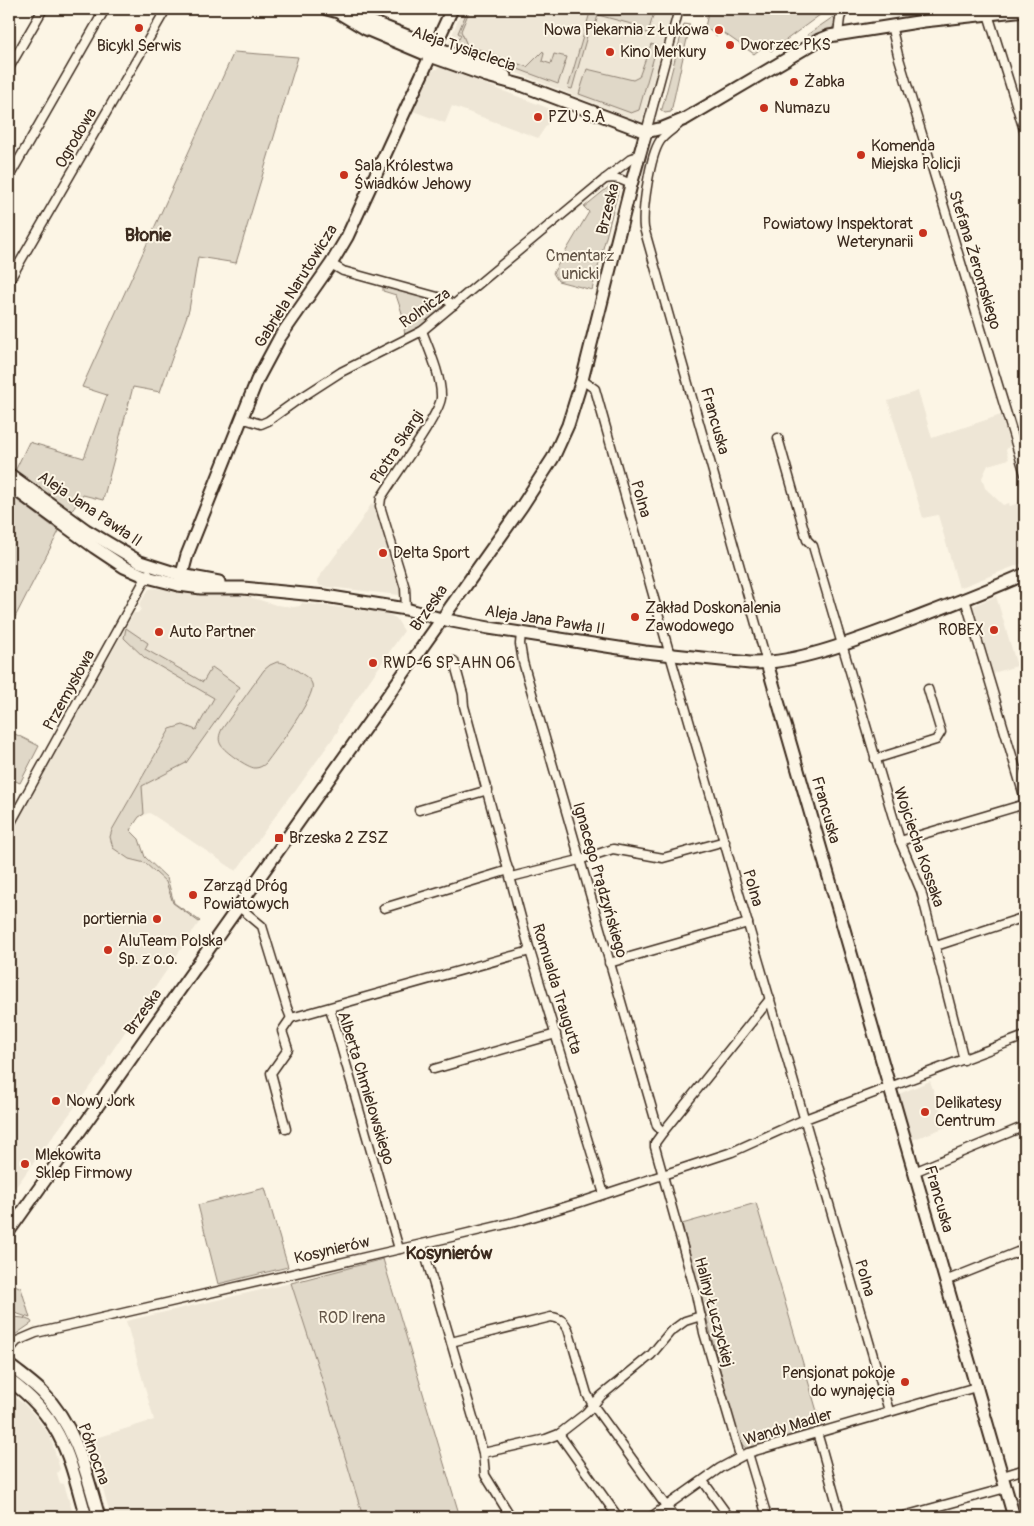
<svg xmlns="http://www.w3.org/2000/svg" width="1034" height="1526" viewBox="0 0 1034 1526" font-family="Pangolin,sans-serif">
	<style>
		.built { fill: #eee6d6 }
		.green { fill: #e0d8c8; stroke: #8e8173 }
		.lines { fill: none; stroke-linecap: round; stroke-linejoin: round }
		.street-casing { stroke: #3b2a1e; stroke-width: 11 }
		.secondary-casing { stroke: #3b2a1e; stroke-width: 15 }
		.street { stroke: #fcf5e5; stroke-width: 8 }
		.secondary { stroke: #fcf5e5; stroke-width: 11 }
		.poi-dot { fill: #c8321e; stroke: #fcf5e5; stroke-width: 2 }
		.labels { text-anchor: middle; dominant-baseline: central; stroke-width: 4; stroke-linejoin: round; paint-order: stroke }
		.poi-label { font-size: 16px; fill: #3b2a1e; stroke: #fcf5e5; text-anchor: start }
		.street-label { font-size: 16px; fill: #3b2a1e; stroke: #fcf5e5 }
		.park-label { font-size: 16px; fill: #645648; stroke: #fcf5e5 }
		.neighbourhood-label { font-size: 18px; font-weight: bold; fill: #3b2a1e; stroke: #fcf5e5 }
	</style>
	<rect width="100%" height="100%" fill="#fcf5e5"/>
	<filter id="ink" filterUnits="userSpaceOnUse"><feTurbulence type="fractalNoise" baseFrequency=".02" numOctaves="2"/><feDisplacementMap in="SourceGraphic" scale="10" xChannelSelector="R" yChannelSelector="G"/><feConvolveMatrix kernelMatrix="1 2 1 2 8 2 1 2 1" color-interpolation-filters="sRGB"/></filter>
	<g filter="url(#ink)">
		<g class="built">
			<polygon points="462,9 673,9 642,122 448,46"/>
			<polygon points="440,67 556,111 538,138 452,106 445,123 413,111 430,72"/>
			<polygon points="918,391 932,438 1001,415 1010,445 1006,450 1009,459 988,465 982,478 985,488 1003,505 1009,503 1010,506 1025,501 1025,562 959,588 938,515 923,518 888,401"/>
			<polygon points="372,503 377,509 401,592 399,595 320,586 317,580 360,522"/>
			<polygon points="155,588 250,597 276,605 294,607 300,606 302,603 385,613 396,618 404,631 338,726 338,731 294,793 292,793 236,871 153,815 149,813 139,817 131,830 139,839 145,857 167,878 174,903 200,921 108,1057 105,1066 9,1196 9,835 134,613 138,613 141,609 139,605 149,589"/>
			<polygon points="996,596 1017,666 993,673 973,606"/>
			<polygon points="930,1081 946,1127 912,1140 899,1094"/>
			<polygon points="291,1283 321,1376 363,1517 111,1517 89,1440 154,1420 126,1321"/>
			<polygon points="9,1393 24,1404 36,1417 50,1436 60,1469 57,1473 60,1483 64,1484 74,1517 9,1517"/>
		</g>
		<g class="green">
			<polygon points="468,9 470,9 461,31 467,45 527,67 543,51 544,54 542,61 551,64 554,54 567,57 558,84 459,47 454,42 456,38 459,39 461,35 458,33"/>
			<polygon points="591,9 655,9 648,33 640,32 635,25 598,15 595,26 589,29 572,89 568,88"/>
			<polygon points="709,9 828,9 771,51 765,45 754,54 721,31 717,36 705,27"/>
			<polygon points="833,17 836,20 832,29 810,39 807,35"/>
			<polygon points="684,24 690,25 671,112 665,113 660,109 662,109"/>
			<polygon points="651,44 657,46 639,110 631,113 579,94 587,69 633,80 639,77"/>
			<polygon points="234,52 298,57 236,263 198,257 189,310 160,392 133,387 103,500 83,495 71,512 15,471 29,442 84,458 107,395 82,387"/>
			<polygon points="611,185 617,188 618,192 592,290 558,281 553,273 589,212 584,207"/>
			<polygon points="383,287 440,300 448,305 421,326 405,334 404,330 407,328 396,295 383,291"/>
			<polygon points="9,494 59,531 9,629"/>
			<polygon points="126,628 148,643 145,649 203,682 212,667 240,687 186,763 142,786 144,814 139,817 130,830 139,839 145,857 167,878 174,903 200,921 199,922 173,903 166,882 145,863 129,859 113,848 110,837 112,830 170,729 183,725 196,730 214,698 145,658 124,638"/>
			<path d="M 277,662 C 285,662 291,667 298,671 C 303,675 310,678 312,684 C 317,695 275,751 266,763 C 263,766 259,768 255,768 C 248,768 224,751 221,745 C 218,740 219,735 222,729 L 264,670 L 270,665 Z"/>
			<polygon points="9,731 39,746 20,783 9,778"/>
			<polygon points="265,1188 288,1267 218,1284 198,1205"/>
			<polygon points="756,1203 821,1425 747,1449 739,1442 682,1224"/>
			<polygon points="383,1259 460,1517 363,1517 321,1376 291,1283"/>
			<polygon points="9,1282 21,1288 30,1318 12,1312 12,1303 9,1297"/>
			<polygon points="14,1317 23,1318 31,1321 32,1323 9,1339 9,1319"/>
		</g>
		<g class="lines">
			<defs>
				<g id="street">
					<polyline points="988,14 1025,133"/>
					<polyline points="955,17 955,9"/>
					<polyline points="891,25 898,55 1025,474"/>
					<polyline points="838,34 840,18 844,9"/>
					<polyline points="9,68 43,9"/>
					<path d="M 678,125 C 672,130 664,135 660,141 C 650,156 642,209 644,228 L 767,663"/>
					<polyline points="646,132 679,9"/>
					<polyline points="9,177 105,9"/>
					<path d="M 605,179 C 615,177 623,179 631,185"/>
					<polyline points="331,264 343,271 445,299 454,305"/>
					<polyline points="9,281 166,9"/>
					<polyline points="582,380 595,389 668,648 889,1411"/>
					<polyline points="241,418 261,424 268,421 296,401 341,372 422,331 605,179 632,158 639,156"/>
					<polyline points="778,438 807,540 813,546 900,841 921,891 964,1060"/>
					<polyline points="965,599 1025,799"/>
					<path d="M 406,609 L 405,588 L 380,506 L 381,498 C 393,478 439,416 441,398 C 442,378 429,349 422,331"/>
					<polyline points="521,633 520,644 523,662 657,1126 663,1132"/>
					<polyline points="454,661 463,694 464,706 530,951 604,1194"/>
					<polyline points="875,759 936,740 941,732 928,689"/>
					<polyline points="419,810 488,790"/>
					<polyline points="9,826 148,574"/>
					<polyline points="900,841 1025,804"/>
					<polyline points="511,877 579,860 613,849 663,858 725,841"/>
					<polyline points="238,906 262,926 287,1008 291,1018"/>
					<polyline points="384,908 509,870"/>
					<polyline points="936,946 1025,917"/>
					<polyline points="609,963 748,923"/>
					<polyline points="330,1008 399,1249"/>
					<polyline points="291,1018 530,951"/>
					<polyline points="434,1069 556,1034"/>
					<polyline points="286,1129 271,1073 288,1049 282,1031 291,1018"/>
					<polyline points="914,1172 1025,1126"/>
					<polyline points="422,1244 475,1424 483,1453 485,1475 511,1517"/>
					<polyline points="945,1281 1025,1249"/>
					<path d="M 451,1342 L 551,1317 C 560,1318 564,1321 568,1329 L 587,1394 L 593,1405 L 674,1517"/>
					<polyline points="9,1350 17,1341 36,1333 422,1244 519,1221 578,1203 732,1152 805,1119 1025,1036"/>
					<path d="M 817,1433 C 826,1461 832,1489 841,1517"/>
					<polyline points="559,1434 618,1517"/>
					<polyline points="483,1453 546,1439 559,1434 586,1413 601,1396 651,1355 670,1332 685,1321 701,1316"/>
					<polyline points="748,1453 765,1510"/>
					<polyline points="740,1456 704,1333 696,1294 655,1147 655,1143 663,1132 770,999"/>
					<polyline points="1003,1476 1025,1469"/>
					<polyline points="703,1481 729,1517"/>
					<polyline points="651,1517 720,1468 748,1453 976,1387"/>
					<polyline points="900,1517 1006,1488"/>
				</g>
				<g id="secondary">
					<polyline points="327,9 367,20 489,68 505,76"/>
					<polyline points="341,14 366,29 430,56 487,76 524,86 646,132"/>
					<polyline points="646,132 663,128 685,119 819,40 829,36 924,21 1025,10"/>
					<polyline points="9,474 86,530 140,562 181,575 219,582"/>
					<path d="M 9,485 L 94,547 L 124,567 L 147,577 L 179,585 L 201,588 L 243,588 L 325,596 L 406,609 L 441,619 L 489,628 L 645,652 L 750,663 C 799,664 862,638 908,621 C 947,606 987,591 1025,574"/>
					<polyline points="179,585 187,555 257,380 280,337 331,264 347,237 452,9"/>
					<polyline points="767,663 1014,1517"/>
					<polyline points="9,1231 522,506 553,458 568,425 582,380 631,185 646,132"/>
					<path d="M 9,1365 C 20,1374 32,1382 42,1392 C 76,1426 86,1472 99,1517"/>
					<path d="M 9,1380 C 63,1419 69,1457 86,1517"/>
				</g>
			</defs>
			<use href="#street" class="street-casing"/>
			<use href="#secondary" class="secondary-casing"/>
			<use href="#street" class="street"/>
			<use href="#secondary" class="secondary"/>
		</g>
	</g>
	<g class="poi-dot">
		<circle cx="139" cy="28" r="5"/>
		<circle cx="719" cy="30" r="5"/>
		<circle cx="730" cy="45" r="5"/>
		<circle cx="610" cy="52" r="5"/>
		<circle cx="794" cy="82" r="5"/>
		<circle cx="764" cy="108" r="5"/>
		<circle cx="538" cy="117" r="5"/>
		<circle cx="861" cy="155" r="5"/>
		<circle cx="344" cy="175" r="5"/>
		<circle cx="923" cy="233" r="5"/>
		<circle cx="383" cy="553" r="5"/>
		<circle cx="635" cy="617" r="5"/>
		<circle cx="994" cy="630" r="5"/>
		<circle cx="159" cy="632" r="5"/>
		<circle cx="373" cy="663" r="5"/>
		<rect x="274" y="833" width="10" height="10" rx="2.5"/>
		<circle cx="193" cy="895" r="5"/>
		<circle cx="157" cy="919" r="5"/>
		<circle cx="108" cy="950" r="5"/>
		<circle cx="56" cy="1101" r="5"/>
		<circle cx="925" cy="1112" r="5"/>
		<circle cx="25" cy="1164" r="5"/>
		<circle cx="905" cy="1382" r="5"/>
	</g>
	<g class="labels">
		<g class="poi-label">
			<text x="709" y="30" text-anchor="end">Nowa Piekarnia z Łukowa</text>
			<text x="740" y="45">Dworzec PKS</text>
			<text x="139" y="46" text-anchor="middle">Bicykl Serwis</text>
			<text x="620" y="52">Kino Merkury</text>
			<text x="804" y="82">Żabka</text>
			<text x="774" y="108">Numazu</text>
			<text x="548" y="117">PZU S.A</text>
			<text x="871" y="146">Komenda<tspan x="871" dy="18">Miejska Policji</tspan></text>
			<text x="354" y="166">Sala Królestwa<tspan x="354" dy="18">Świadków Jehowy</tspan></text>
			<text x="913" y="224" text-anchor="end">Powiatowy Inspektorat<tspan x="913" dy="18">Weterynarii</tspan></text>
			<text x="393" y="553">Delta Sport</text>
			<text x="645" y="608">Zakład Doskonalenia<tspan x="645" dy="18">Zawodowego</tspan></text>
			<text x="984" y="630" text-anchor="end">ROBEX</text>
			<text x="169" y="632">Auto Partner</text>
			<text x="383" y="663">RWD-6 SP-AHN 06</text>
			<text x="289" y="838">Brzeska 2 ZSZ</text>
			<text x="203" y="886">Zarząd Dróg<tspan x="203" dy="18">Powiatowych</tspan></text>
			<text x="147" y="919" text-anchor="end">portiernia</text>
			<text x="118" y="941">AluTeam Polska<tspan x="118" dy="18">Sp. z o.o.</tspan></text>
			<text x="66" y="1101">Nowy Jork</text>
			<text x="935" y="1103">Delikatesy<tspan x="935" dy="18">Centrum</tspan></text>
			<text x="35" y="1155">Mlekowita<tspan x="35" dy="18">Sklep Firmowy</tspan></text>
			<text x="895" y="1373" text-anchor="end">Pensjonat pokoje<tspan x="895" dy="18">do wynajęcia</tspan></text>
		</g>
		<g class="street-label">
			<text transform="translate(464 49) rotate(19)">Aleja Tysiąclecia</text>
			<text transform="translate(76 138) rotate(-60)">Ogrodowa</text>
			<text transform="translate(608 209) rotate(-76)">Brzeska</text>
			<text transform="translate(975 260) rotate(73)">Stefana Żeromskiego</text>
			<text transform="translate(296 286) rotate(-58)">Gabriela Narutowicza</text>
			<text transform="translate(425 308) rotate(-35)">Rolnicza</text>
			<text transform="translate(715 421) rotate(74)">Francuska</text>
			<text transform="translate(397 447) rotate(-57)">Piotra Skargi</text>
			<text transform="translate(641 499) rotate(74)">Polna</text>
			<text transform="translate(90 509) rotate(34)">Aleja Jana Pawła II</text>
			<text transform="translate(429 608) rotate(-55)">Brzeska</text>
			<text transform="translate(545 620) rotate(9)">Aleja Jana Pawła II</text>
			<text transform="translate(69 690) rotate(-61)">Przemysłowa</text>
			<text transform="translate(826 810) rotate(74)">Francuska</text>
			<text transform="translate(919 847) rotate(71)">Wojciecha Kossaka</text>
			<text transform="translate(600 880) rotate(74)">Ignacego Prądzyńskiego</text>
			<text transform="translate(753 888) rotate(74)">Polna</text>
			<text transform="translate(557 989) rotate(73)">Romualda Traugutta</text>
			<text transform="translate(143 1012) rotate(-55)">Brzeska</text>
			<text transform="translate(366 1088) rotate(73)">Alberta Chmielowskiego</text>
			<text transform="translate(939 1199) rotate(74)">Francuska</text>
			<text transform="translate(332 1250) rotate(-13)">Kosynierów</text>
			<text transform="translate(865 1278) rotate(74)">Polna</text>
			<text transform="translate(714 1312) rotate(75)">Haliny Łuczyckiej</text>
			<text transform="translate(788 1427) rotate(-17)">Wandy Madler</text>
			<text transform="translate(94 1454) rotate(70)">Północna</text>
		</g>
		<g class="park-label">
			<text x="580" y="256">Cmentarz<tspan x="580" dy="18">unicki</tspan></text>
			<text x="352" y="1318">ROD Irena</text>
		</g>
		<g class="neighbourhood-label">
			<text x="148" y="235">Błonie</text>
			<text x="449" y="1253">Kosynierów</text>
		</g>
	</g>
	<rect width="1034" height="1526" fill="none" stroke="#fcf5e5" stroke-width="30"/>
	<rect x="15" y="15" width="1004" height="1496" fill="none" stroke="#3b2a1e" stroke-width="2" filter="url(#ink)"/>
</svg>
